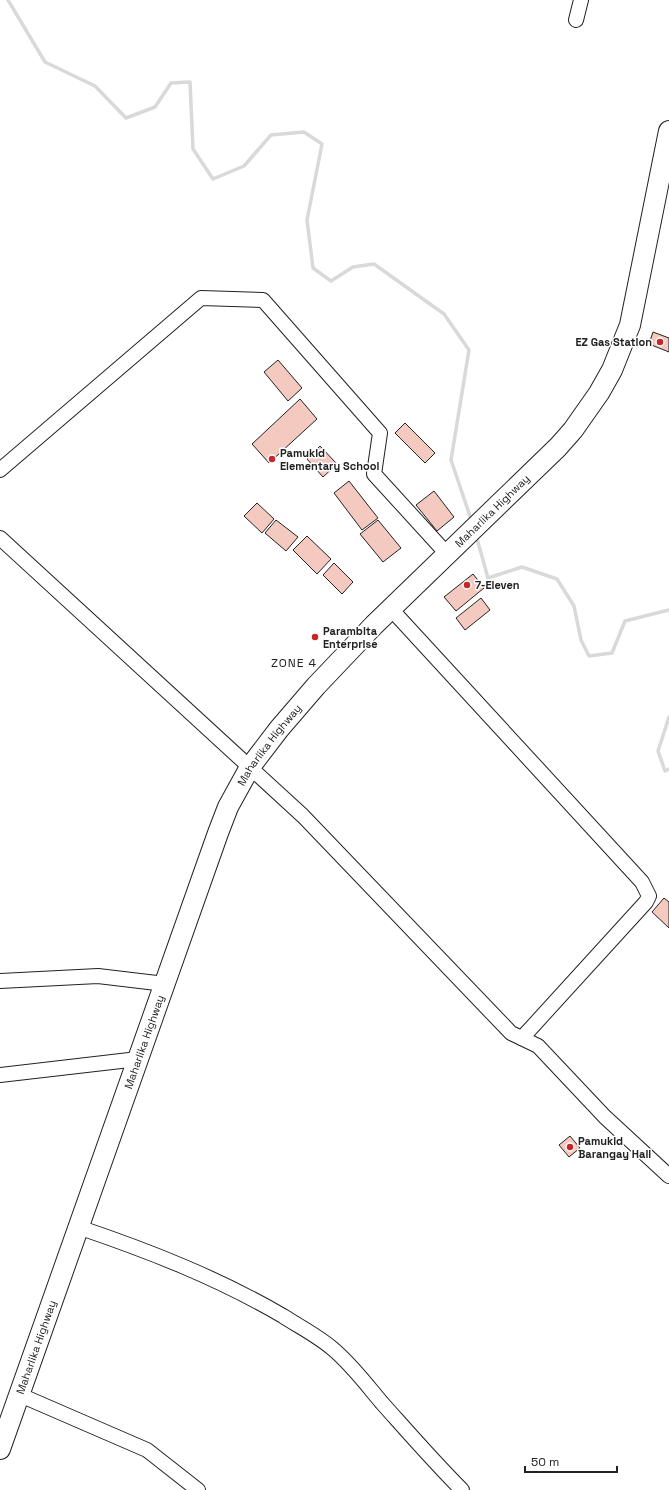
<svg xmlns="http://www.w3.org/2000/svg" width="669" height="1490" viewBox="0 0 669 1490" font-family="'Space Grotesk',sans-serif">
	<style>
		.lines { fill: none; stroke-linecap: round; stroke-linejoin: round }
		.stream { stroke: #d9d9d9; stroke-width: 3.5 }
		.building { fill: #f3c9c0; stroke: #222 }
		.minor-casing { stroke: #222; stroke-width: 16 }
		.highway-casing { stroke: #222; stroke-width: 22 }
		.minor { stroke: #fff; stroke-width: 14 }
		.highway { stroke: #fff; stroke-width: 20 }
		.poi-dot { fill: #c62828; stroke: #fff; stroke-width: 1.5 }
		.labels { text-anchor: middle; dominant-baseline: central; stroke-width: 3; stroke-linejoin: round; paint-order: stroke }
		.poi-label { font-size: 11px; font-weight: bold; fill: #222; stroke: #fff; text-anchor: start }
		.street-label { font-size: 11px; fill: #222; stroke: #fff }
		.neighbourhood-label { font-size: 12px; letter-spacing: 1px; fill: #222; stroke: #fff }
	</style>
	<rect width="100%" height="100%" fill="#fff"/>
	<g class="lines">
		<g class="stream">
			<polyline points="8,0 45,62 95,86 126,118 155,107 171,83 190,82 193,149 213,179 244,166 271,135 304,132 322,144 307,220 313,268 331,281 353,267 374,264 444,314 469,350 451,460 472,522"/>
			<polyline points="476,535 488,578 522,567 557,579 574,606 581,640 589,656 612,653 625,621 669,610"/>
			<polyline points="669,717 658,751 665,771 669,769"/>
		</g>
	</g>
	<g class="building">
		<polygon points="653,332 669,338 669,352 649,344"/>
		<polygon points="278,360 302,388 288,401 264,372"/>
		<polygon points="300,399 317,419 269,463 252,444"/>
		<polygon points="405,423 435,453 425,463 395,433"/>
		<polygon points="320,446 337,464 323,477 307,459"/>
		<polygon points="349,481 378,518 362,530 334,493"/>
		<polygon points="434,491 454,517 437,531 416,505"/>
		<polygon points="257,503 274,519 262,533 244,516"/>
		<polygon points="276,520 298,537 286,551 265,533"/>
		<polygon points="378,520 401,548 383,562 360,534"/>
		<polygon points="307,536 331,559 317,574 293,550"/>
		<polygon points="334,563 353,582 342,594 323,575"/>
		<polygon points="473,574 484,588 456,611 444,597"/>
		<polygon points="481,598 490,610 465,630 456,618"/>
		<polygon points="664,898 669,902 669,928 652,912"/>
		<polygon points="570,1136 580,1148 569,1157 559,1145"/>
	</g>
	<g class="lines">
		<defs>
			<g id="minor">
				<polyline points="576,20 581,0"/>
				<polyline points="0,470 201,298 263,300 380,433 374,474 447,554"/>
				<polyline points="0,538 303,816 511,1033 538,1046 605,1117 669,1176"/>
				<polyline points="391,609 642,882 649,896 646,902 522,1038"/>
				<polyline points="0,981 98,976 165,984"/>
				<polyline points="0,1075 138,1059"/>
				<path d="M 78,1227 C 149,1251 218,1278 283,1316 C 300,1327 318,1336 333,1349 C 352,1365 366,1384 382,1403 C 408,1432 434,1462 462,1490"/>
				<polyline points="20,1395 147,1450 198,1490"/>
			</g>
			<g id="highway">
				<path id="s1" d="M 0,1449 L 218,833 L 228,807 L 250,767 L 279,729 L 316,686 L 374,625 L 558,447 L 573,430 L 599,393 L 612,370 L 630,325 L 669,131"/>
			</g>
		</defs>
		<use href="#minor" class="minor-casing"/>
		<use href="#highway" class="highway-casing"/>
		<use href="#minor" class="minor"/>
		<use href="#highway" class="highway"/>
	</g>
	<g class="poi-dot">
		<circle cx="660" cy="342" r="4"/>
		<circle cx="272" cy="459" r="4"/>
		<circle cx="467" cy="585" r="4"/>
		<circle cx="315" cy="637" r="4"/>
		<circle cx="570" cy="1147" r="4"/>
	</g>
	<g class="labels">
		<g class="poi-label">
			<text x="652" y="342" text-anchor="end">EZ Gas Station</text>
			<text x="280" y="453">Pamukid<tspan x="280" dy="13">Elementary School</tspan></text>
			<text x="475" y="585">7-Eleven</text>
			<text x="323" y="631">Parambita<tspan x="323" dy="13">Enterprise</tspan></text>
			<text x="578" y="1141">Pamukid<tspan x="578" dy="13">Barangay Hall</tspan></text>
		</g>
		<g class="street-label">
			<text stroke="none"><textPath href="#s1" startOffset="1080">Maharlika Highway</textPath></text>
			<text stroke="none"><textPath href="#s1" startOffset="756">Maharlika Highway</textPath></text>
			<text stroke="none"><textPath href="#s1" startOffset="432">Maharlika Highway</textPath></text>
			<text stroke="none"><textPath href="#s1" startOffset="108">Maharlika Highway</textPath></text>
		</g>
		<g class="neighbourhood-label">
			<text x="294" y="663">ZONE 4</text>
		</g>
	</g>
	<path d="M525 1466v6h92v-6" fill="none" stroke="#222222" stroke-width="2"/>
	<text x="531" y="1466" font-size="12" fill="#222222" stroke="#ffffff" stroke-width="3" paint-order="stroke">50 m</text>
</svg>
